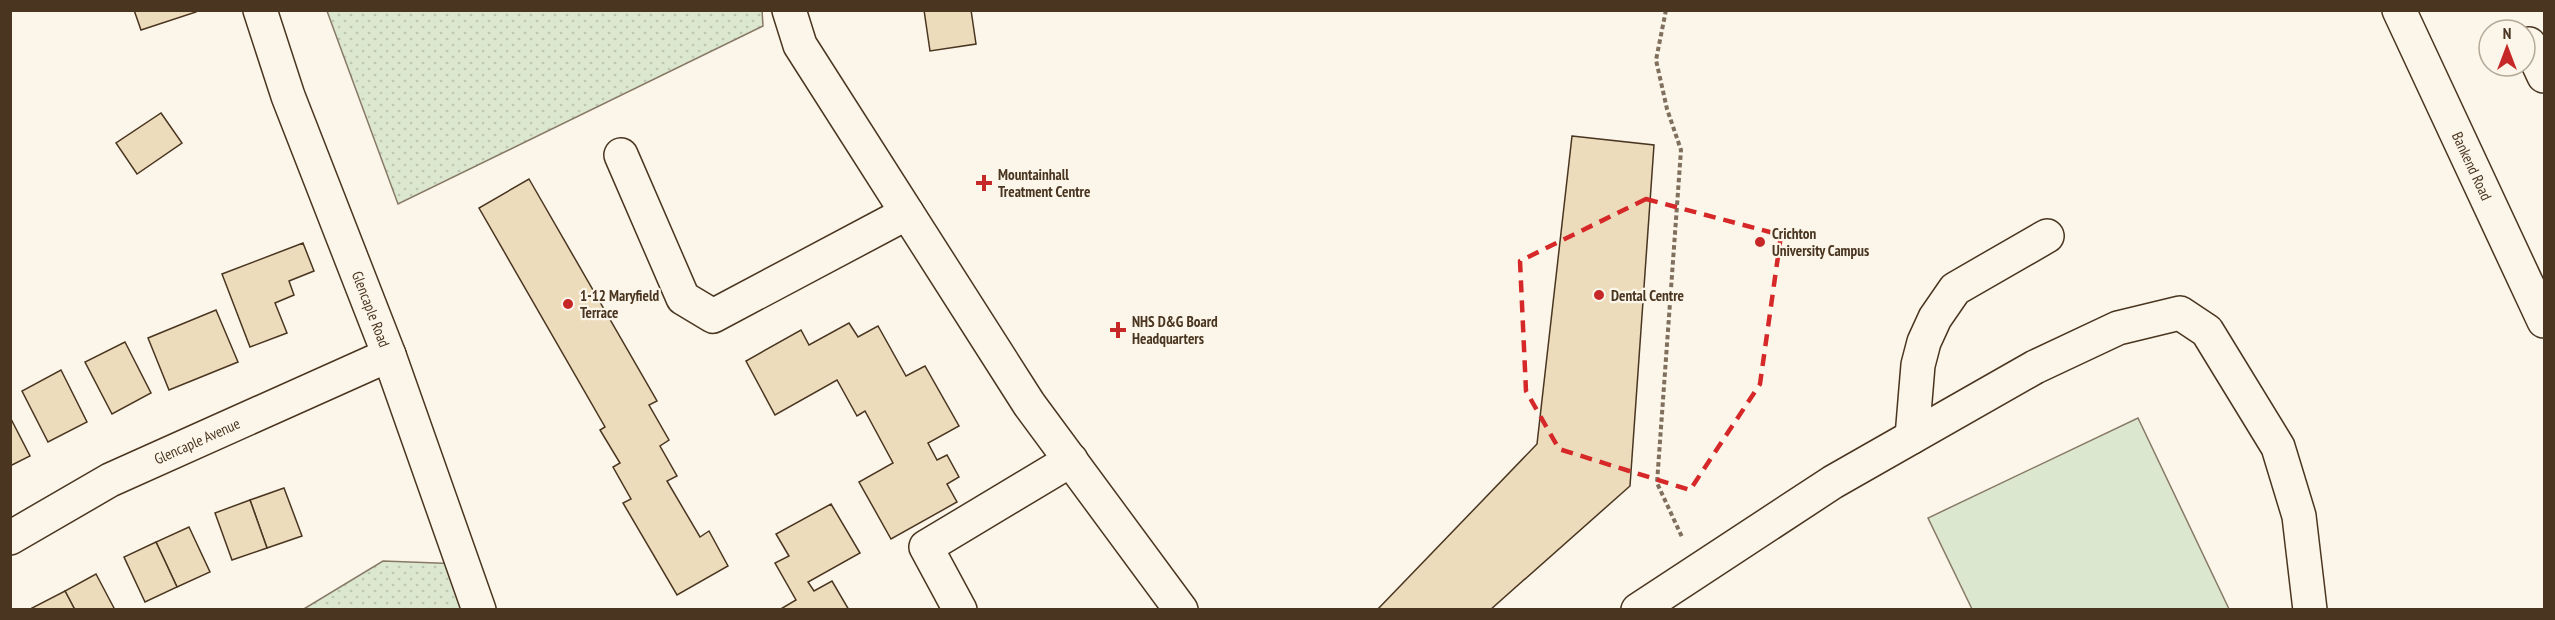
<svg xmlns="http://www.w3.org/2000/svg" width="2555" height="620" viewBox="0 0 2555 620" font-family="'PT Sans Narrow',sans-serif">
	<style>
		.grass { fill: url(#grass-dots); stroke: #887966; stroke-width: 1.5 }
		.garden { fill: #dce7d0; stroke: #887966; stroke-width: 1.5 }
		.building { fill: #ecdcbc; stroke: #4a3520; stroke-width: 1.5 }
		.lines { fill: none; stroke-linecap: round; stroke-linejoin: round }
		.minor-casing { stroke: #4a3520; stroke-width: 36 }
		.major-casing { stroke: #4a3520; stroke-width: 36 }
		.path { stroke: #7f6f5c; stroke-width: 4; stroke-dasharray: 4.5 3; stroke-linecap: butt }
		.minor { stroke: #fbf6e9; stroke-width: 33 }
		.major { stroke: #fbf6e9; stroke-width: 33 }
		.marked { fill: none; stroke: #d62828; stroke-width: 4.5; stroke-dasharray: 12 8; stroke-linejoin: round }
		.poi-dot { fill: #c62828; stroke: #fbf6e9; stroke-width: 2 }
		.labels { text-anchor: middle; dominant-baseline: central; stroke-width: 4.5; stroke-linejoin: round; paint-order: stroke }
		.street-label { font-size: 15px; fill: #4a3520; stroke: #fbf6e9 }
		.poi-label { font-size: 15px; font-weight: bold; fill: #4a3520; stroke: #fbf6e9; text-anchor: start }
	</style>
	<defs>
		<pattern id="grass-dots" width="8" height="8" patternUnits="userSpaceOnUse" patternTransform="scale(1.5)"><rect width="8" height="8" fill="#dce7d0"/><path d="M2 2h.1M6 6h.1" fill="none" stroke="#bec7b2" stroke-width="1.8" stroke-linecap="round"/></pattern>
	</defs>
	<rect width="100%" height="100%" fill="#fbf6e9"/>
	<g class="grass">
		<polygon points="762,10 763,26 398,204 327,11"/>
		<polygon points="383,561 463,564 479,610 302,610"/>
	</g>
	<polygon class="garden" points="2138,418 2229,609 1972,609 1928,518"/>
	<g class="building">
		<polygon points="134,10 196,10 196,12 141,30"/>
		<polygon points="924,10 971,10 976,44 930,51"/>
		<polygon points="161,113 182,143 137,174 116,143"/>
		<polygon points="1572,136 1654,145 1630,486 1490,610 1377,610 1537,444"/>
		<polygon points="529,179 657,401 649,405 669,440 660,446 677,476 667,481 700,537 709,531 728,566 677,595 623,503 631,499 613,467 620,463 600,430 605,427 479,208"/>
		<polygon points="303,243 314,271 289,281 294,295 275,303 287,333 250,347 222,274"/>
		<polygon points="216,310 238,362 169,390 148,338"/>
		<polygon points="849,323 858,337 878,326 906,376 925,366 959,426 928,443 937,460 947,455 959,477 947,484 957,502 891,539 859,482 893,463 865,411 857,416 837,380 775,415 746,361 801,330 809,345"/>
		<polygon points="125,342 151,393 112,414 85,362"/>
		<polygon points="61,370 87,422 48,442 22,391"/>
		<polygon points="10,417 30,456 10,466"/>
		<polygon points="284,488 302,536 267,548 250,500"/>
		<polygon points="250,500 267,548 232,560 215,513"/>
		<polygon points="831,504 860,553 808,582 814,591 832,581 849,610 779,610 796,600 775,563 789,556 776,534"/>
		<polygon points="189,527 210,572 177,587 156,542"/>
		<polygon points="156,542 177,587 145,602 124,557"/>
		<polygon points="96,574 115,610 75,610 65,591"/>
		<polygon points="65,591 75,610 33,610 32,608"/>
	</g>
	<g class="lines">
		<defs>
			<g id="minor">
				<polyline points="789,10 800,45 1029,404 1181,610"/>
				<polyline points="2399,10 2544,321"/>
				<polyline points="2529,44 2544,76"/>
				<polyline points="621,155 683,298 713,316 907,213"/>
				<polyline points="1912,437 1918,365 1924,342 1935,318 1955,289 2047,236"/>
				<polyline points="10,538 110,480 389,355"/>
				<polyline points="960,610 926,547 1071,460"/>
				<polyline points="1638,610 1833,482 2035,367 2118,328 2180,313 2207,331 2278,447 2299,516 2310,610"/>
			</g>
			<polyline id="major" points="260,10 288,96 389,355 479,610"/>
		</defs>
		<use href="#minor" class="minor-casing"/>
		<use href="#major" class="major-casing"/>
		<polyline class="path" points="1666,10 1656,60 1667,109 1681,150 1657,483 1682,537"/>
		<use href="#minor" class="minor"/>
		<use href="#major" class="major"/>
	</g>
	<path class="marked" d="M 1646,199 L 1781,235 L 1760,384 L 1690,490 L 1559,449 L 1526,391 L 1520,261 Z"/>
	<g class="poi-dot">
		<path d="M981 174h6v6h6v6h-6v6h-6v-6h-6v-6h6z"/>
		<circle cx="1760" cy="242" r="6"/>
		<circle cx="1599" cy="295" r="6"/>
		<circle cx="568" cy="304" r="6"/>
		<path d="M1115 321h6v6h6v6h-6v6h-6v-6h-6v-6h6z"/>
	</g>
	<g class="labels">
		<g class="street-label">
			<text transform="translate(2472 166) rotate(65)">Bankend Road</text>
			<text transform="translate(371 309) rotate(69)">Glencaple Road</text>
			<text transform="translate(197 441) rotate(-24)">Glencaple Avenue</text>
		</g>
		<g class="poi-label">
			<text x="998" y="174">Mountainhall<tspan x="998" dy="17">Treatment Centre</tspan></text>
			<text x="1772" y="233">Crichton<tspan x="1772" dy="17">University Campus</tspan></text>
			<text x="580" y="295">1-12 Maryfield<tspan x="580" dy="17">Terrace</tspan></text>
			<text x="1611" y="295">Dental Centre</text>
			<text x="1132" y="321">NHS D&amp;G Board<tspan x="1132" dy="17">Headquarters</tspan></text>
		</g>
	</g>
	<rect width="2555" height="620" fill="none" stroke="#4a3520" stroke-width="24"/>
	<g transform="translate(2507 48)"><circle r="28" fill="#fbf6e9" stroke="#b4a999" stroke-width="1.5"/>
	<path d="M0-4.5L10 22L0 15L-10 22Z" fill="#c62828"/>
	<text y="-9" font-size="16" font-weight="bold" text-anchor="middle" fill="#4a3520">N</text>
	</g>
</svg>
